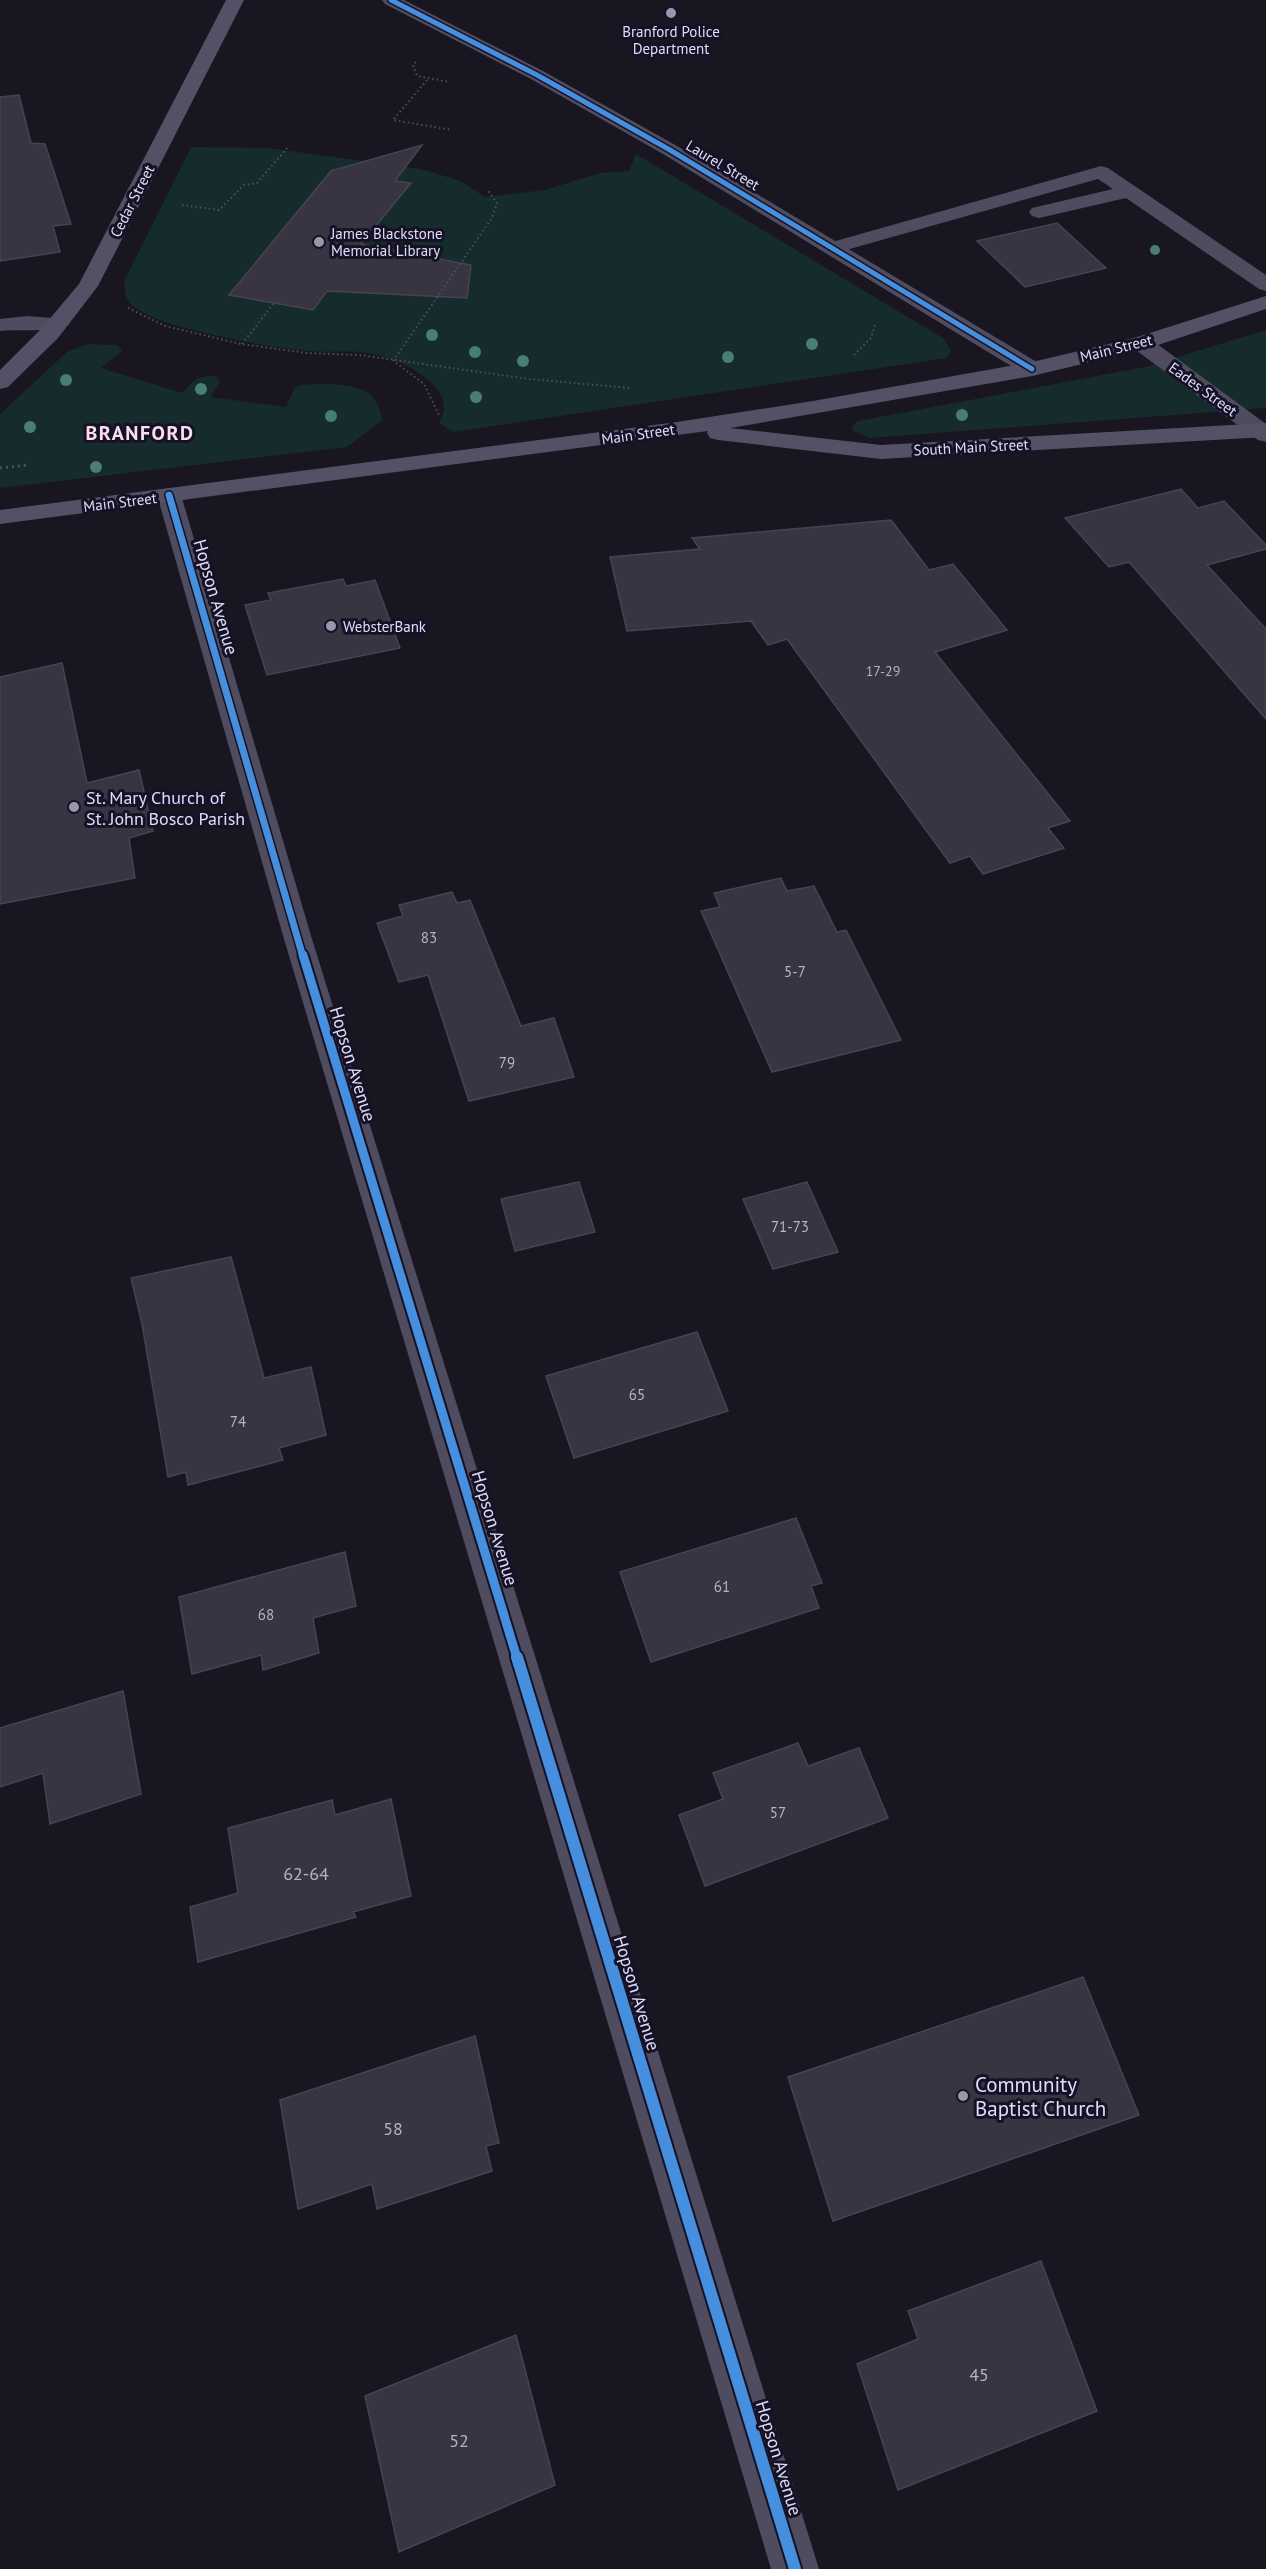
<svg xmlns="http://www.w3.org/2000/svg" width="1266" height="2569" viewBox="0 0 1266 2569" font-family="'PT Sans',sans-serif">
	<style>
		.green { fill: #162b2c }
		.building { fill: #383442; stroke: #464354; stroke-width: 1.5 }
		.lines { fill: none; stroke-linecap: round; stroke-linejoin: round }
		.path-far1 { stroke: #49525e; stroke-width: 2; stroke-dasharray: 1.5 3; stroke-linecap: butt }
		.path { stroke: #49525e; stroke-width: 3; stroke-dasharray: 2 4; stroke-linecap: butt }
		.lane { fill: #4f4c60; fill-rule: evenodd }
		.street { fill: #4f4c60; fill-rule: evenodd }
		.secondary { fill: #525166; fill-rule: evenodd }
		.cycleway-far3-casing { stroke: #161225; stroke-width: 8 }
		.cycleway-far2-casing { stroke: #161225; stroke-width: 10 }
		.cycleway-far1-casing { stroke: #161225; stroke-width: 13 }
		.cycleway-casing { stroke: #161225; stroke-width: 16 }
		.cycleway-far3 { stroke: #468fdf; stroke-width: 5 }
		.cycleway-far2 { stroke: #468fdf; stroke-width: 7 }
		.cycleway-far1 { stroke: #468fdf; stroke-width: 9 }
		.cycleway { stroke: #468fdf; stroke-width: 12 }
		.tree { fill: #497d76 }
		.poi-dot { fill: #9a96ae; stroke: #161225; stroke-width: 2 }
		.labels { text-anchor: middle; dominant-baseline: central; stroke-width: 6; stroke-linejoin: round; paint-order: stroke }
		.far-number-label { font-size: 14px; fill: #b6b1cc }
		.far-poi-label { font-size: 15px; fill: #e0dbfa; stroke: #161225; text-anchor: start }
		.far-street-label { font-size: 15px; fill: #e0dbfa; stroke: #161225 }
		.number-label { font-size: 15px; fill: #b6b1cc }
		.street-label { font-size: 18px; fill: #e0dbfa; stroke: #161225 }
		.poi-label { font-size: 18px; fill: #e0dbfa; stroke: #161225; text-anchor: start }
		.near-number-label { font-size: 18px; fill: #b6b1cc }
		.far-district-label { font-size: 20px; font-weight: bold; letter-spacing: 1.5px; fill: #fbddef; stroke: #161225 }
		.near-poi-label { font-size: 21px; fill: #e0dbfa; stroke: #161225; text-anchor: start }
	</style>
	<rect width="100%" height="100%" fill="#191621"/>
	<g class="green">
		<path d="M 191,147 L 268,148 L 421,169 L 461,181 L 485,197 L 545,190 L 600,173 L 629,171 L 636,154 L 943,338 L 951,350 L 947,358 L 453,432 L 439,423 C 441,419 444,414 444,410 C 447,379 393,357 369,353 C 349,350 329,353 309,351 C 273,348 156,328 132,305 C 124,298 124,289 125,279 Z"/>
		<polygon points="1266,330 1266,408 870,438 853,431 852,426 858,421 1145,367"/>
		<path d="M 88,344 L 118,345 L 122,351 L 101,368 L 182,393 C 193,380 198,375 216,376 L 220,382 L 211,397 L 286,407 L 295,387 C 311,381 356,383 370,394 C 378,401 380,411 383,420 L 347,447 L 0,488 L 0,414 L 67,352 Z"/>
	</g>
	<g class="building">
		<polygon points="19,95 31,143 45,144 71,224 53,226 60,252 0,261 0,97"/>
		<polygon points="422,145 395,181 411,183 361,244 471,265 467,298 327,291 313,310 229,295 331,171"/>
		<polygon points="1057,223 1106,268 1025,287 977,241"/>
		<polygon points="1181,489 1198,508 1224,501 1266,545 1266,549 1207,565 1266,629 1266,719 1129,562 1109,567 1065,518"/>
		<polygon points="891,520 929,570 953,564 1007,630 935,652 1070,821 1048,828 1064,848 983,874 970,856 950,863 787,639 768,645 751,621 627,631 610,557 700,549 692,538"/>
		<polygon points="343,579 346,586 375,580 400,648 267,675 245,605 271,600 268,593"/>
		<polygon points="62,663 87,783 139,770 153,831 129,838 135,878 0,904 0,677"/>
		<polygon points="781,878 787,891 814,886 837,932 846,930 901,1040 772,1072 701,911 720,907 714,893"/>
		<polygon points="452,892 457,903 470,900 521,1026 554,1018 574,1077 469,1101 428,975 399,982 377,923 403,916 399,905"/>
		<polygon points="579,1182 595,1232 515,1251 501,1199"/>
		<polygon points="807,1182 838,1252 773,1269 743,1199"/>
		<polygon points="231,1257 264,1378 311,1367 326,1435 279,1448 283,1460 188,1485 186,1472 168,1477 142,1324 131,1278"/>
		<polygon points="697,1332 728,1411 574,1458 546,1376"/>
		<polygon points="796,1518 822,1583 811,1586 819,1608 651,1662 620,1572"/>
		<polygon points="345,1552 356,1606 313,1618 319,1653 263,1670 261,1655 192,1674 179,1597"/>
		<polygon points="123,1691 141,1794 50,1824 43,1773 0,1787 0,1728"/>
		<polygon points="798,1743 808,1766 859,1748 888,1818 705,1886 679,1815 723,1799 713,1773"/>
		<polygon points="391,1799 411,1896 353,1912 356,1917 198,1962 190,1907 238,1893 228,1828 332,1800 335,1815"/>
		<polygon points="1083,1977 1139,2115 833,2221 788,2077"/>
		<polygon points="475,2036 499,2143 486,2146 492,2171 377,2209 372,2184 298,2209 280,2100"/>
		<polygon points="1041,2261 1097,2411 898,2490 857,2364 918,2339 908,2311"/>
		<polygon points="516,2335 555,2485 399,2552 365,2396"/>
	</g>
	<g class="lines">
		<g class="path-far1">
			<polyline points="416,62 413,65 417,76 450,82"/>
			<polyline points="427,80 393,120 452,130"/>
			<polyline points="182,205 219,210 244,185 257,183 288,147"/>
			<polyline points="128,308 165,326 241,344 307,353 360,355 529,379 630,388"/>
			<polyline points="242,344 274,303"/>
			<polyline points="854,355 871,338 875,325"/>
			<polyline points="393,361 492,218 497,203 487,189"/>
			<polyline points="396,363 424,384 439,415"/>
		</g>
		<polyline class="path" points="0,468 29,465"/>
		<polygon class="lane" points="1101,166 1108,168 1266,275 1266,291 1259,289 1126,198 1039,218 1032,216 1029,212 1032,208 1113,189 1098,179 839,252 825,252 822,248 825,244"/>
		<g class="street">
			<polygon points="382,0 404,0 543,71 677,146 1040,364 1043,369 1040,374 1032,376 1024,374 663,154 531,79 385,4"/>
			<path d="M 27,316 L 66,319 L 70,323 L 66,327 C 49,332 20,329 0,331 L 0,319 Z"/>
			<polygon points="1141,337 1149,338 1266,424 1266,442 1258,440 1133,348 1130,343 1133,338"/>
			<polygon points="169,488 177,490 181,495 312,939 819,2569 771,2569 284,939 157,495 161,490"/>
		</g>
		<g class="secondary">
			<polygon points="226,0 244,0 98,286 58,338 8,387 0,389 0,370 42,328 79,284"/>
			<polygon points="1266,296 1266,309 1149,348 1032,376 730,428 881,445 1266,423 1266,437 881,459 718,440 710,438 707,433 708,431 0,524 0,510 677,422 813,401 1032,362 1134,338"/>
		</g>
		<defs>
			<polyline id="cycleway-far3" points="391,0 537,75 670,150 1032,369"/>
			<polyline id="cycleway-far2" points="169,495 303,957"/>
			<polyline id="cycleway-far1" points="303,955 517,1658"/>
			<polyline id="cycleway" points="517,1657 795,2569"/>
		</defs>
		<use href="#cycleway-far3" class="cycleway-far3-casing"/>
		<use href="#cycleway-far2" class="cycleway-far2-casing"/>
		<use href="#cycleway-far1" class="cycleway-far1-casing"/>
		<use href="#cycleway" class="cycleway-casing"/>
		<use href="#cycleway-far3" class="cycleway-far3"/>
		<use href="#cycleway-far2" class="cycleway-far2"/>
		<use href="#cycleway-far1" class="cycleway-far1"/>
		<use href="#cycleway" class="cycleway"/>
	</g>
	<g class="tree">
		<circle cx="1155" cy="250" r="5"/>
		<circle cx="432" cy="335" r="6"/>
		<circle cx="812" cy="344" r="6"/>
		<circle cx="475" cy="352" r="6"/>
		<circle cx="728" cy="357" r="6"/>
		<circle cx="523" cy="361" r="6"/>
		<circle cx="66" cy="380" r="6"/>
		<circle cx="201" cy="389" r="6"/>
		<circle cx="476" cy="397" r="6"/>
		<circle cx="962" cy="415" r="6"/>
		<circle cx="331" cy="416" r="6"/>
		<circle cx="30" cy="427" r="6"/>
		<circle cx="96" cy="467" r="6"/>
	</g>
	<g class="poi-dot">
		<circle cx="671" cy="13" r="6"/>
		<circle cx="319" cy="242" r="6"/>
		<circle cx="331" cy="626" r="6"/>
		<circle cx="74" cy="807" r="6"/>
		<circle cx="963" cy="2096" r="6"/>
	</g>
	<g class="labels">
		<g class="far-number-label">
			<text x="883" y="671">17-29</text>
		</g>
		<g class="far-poi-label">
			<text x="671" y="31" text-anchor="middle">Branford Police<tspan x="671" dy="17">Department</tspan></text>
			<text x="331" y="233">James Blackstone<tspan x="331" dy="17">Memorial Library</tspan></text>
			<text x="343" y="626">WebsterBank</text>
		</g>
		<g class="far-street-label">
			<text transform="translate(723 165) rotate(31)">Laurel Street</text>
			<text transform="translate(132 201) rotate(-63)">Cedar Street</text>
			<text transform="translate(1116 348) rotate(-14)">Main Street</text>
			<text transform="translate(1203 389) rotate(36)">Eades Street</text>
			<text transform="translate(638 434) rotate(-8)">Main Street</text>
			<text transform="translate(971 447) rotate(-3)">South Main Street</text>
			<text transform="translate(120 502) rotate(-7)">Main Street</text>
		</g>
		<g class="number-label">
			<text x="429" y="937">83</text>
			<text x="795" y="971">5-7</text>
			<text x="507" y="1062">79</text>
			<text x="790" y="1226">71-73</text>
			<text x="637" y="1394">65</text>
			<text x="238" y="1421">74</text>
			<text x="722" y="1586">61</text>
			<text x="266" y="1614">68</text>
			<text x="778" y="1812">57</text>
		</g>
		<g class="street-label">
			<text transform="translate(216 597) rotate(74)">Hopson Avenue</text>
			<text transform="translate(353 1064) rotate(73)">Hopson Avenue</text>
			<text transform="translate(495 1528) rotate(73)">Hopson Avenue</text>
			<text transform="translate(637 1993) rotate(73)">Hopson Avenue</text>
			<text transform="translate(779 2458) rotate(73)">Hopson Avenue</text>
		</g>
		<g class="poi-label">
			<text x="86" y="797">St. Mary Church of<tspan x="86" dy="21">St. John Bosco Parish</tspan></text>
		</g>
		<g class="near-number-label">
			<text x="306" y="1873">62-64</text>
			<text x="393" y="2128">58</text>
			<text x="979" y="2374">45</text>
			<text x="459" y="2440">52</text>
		</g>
		<g class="far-district-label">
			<text x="140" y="433">BRANFORD</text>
		</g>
		<g class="near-poi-label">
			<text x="975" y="2084">Community<tspan x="975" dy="24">Baptist Church</tspan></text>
		</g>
	</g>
</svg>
